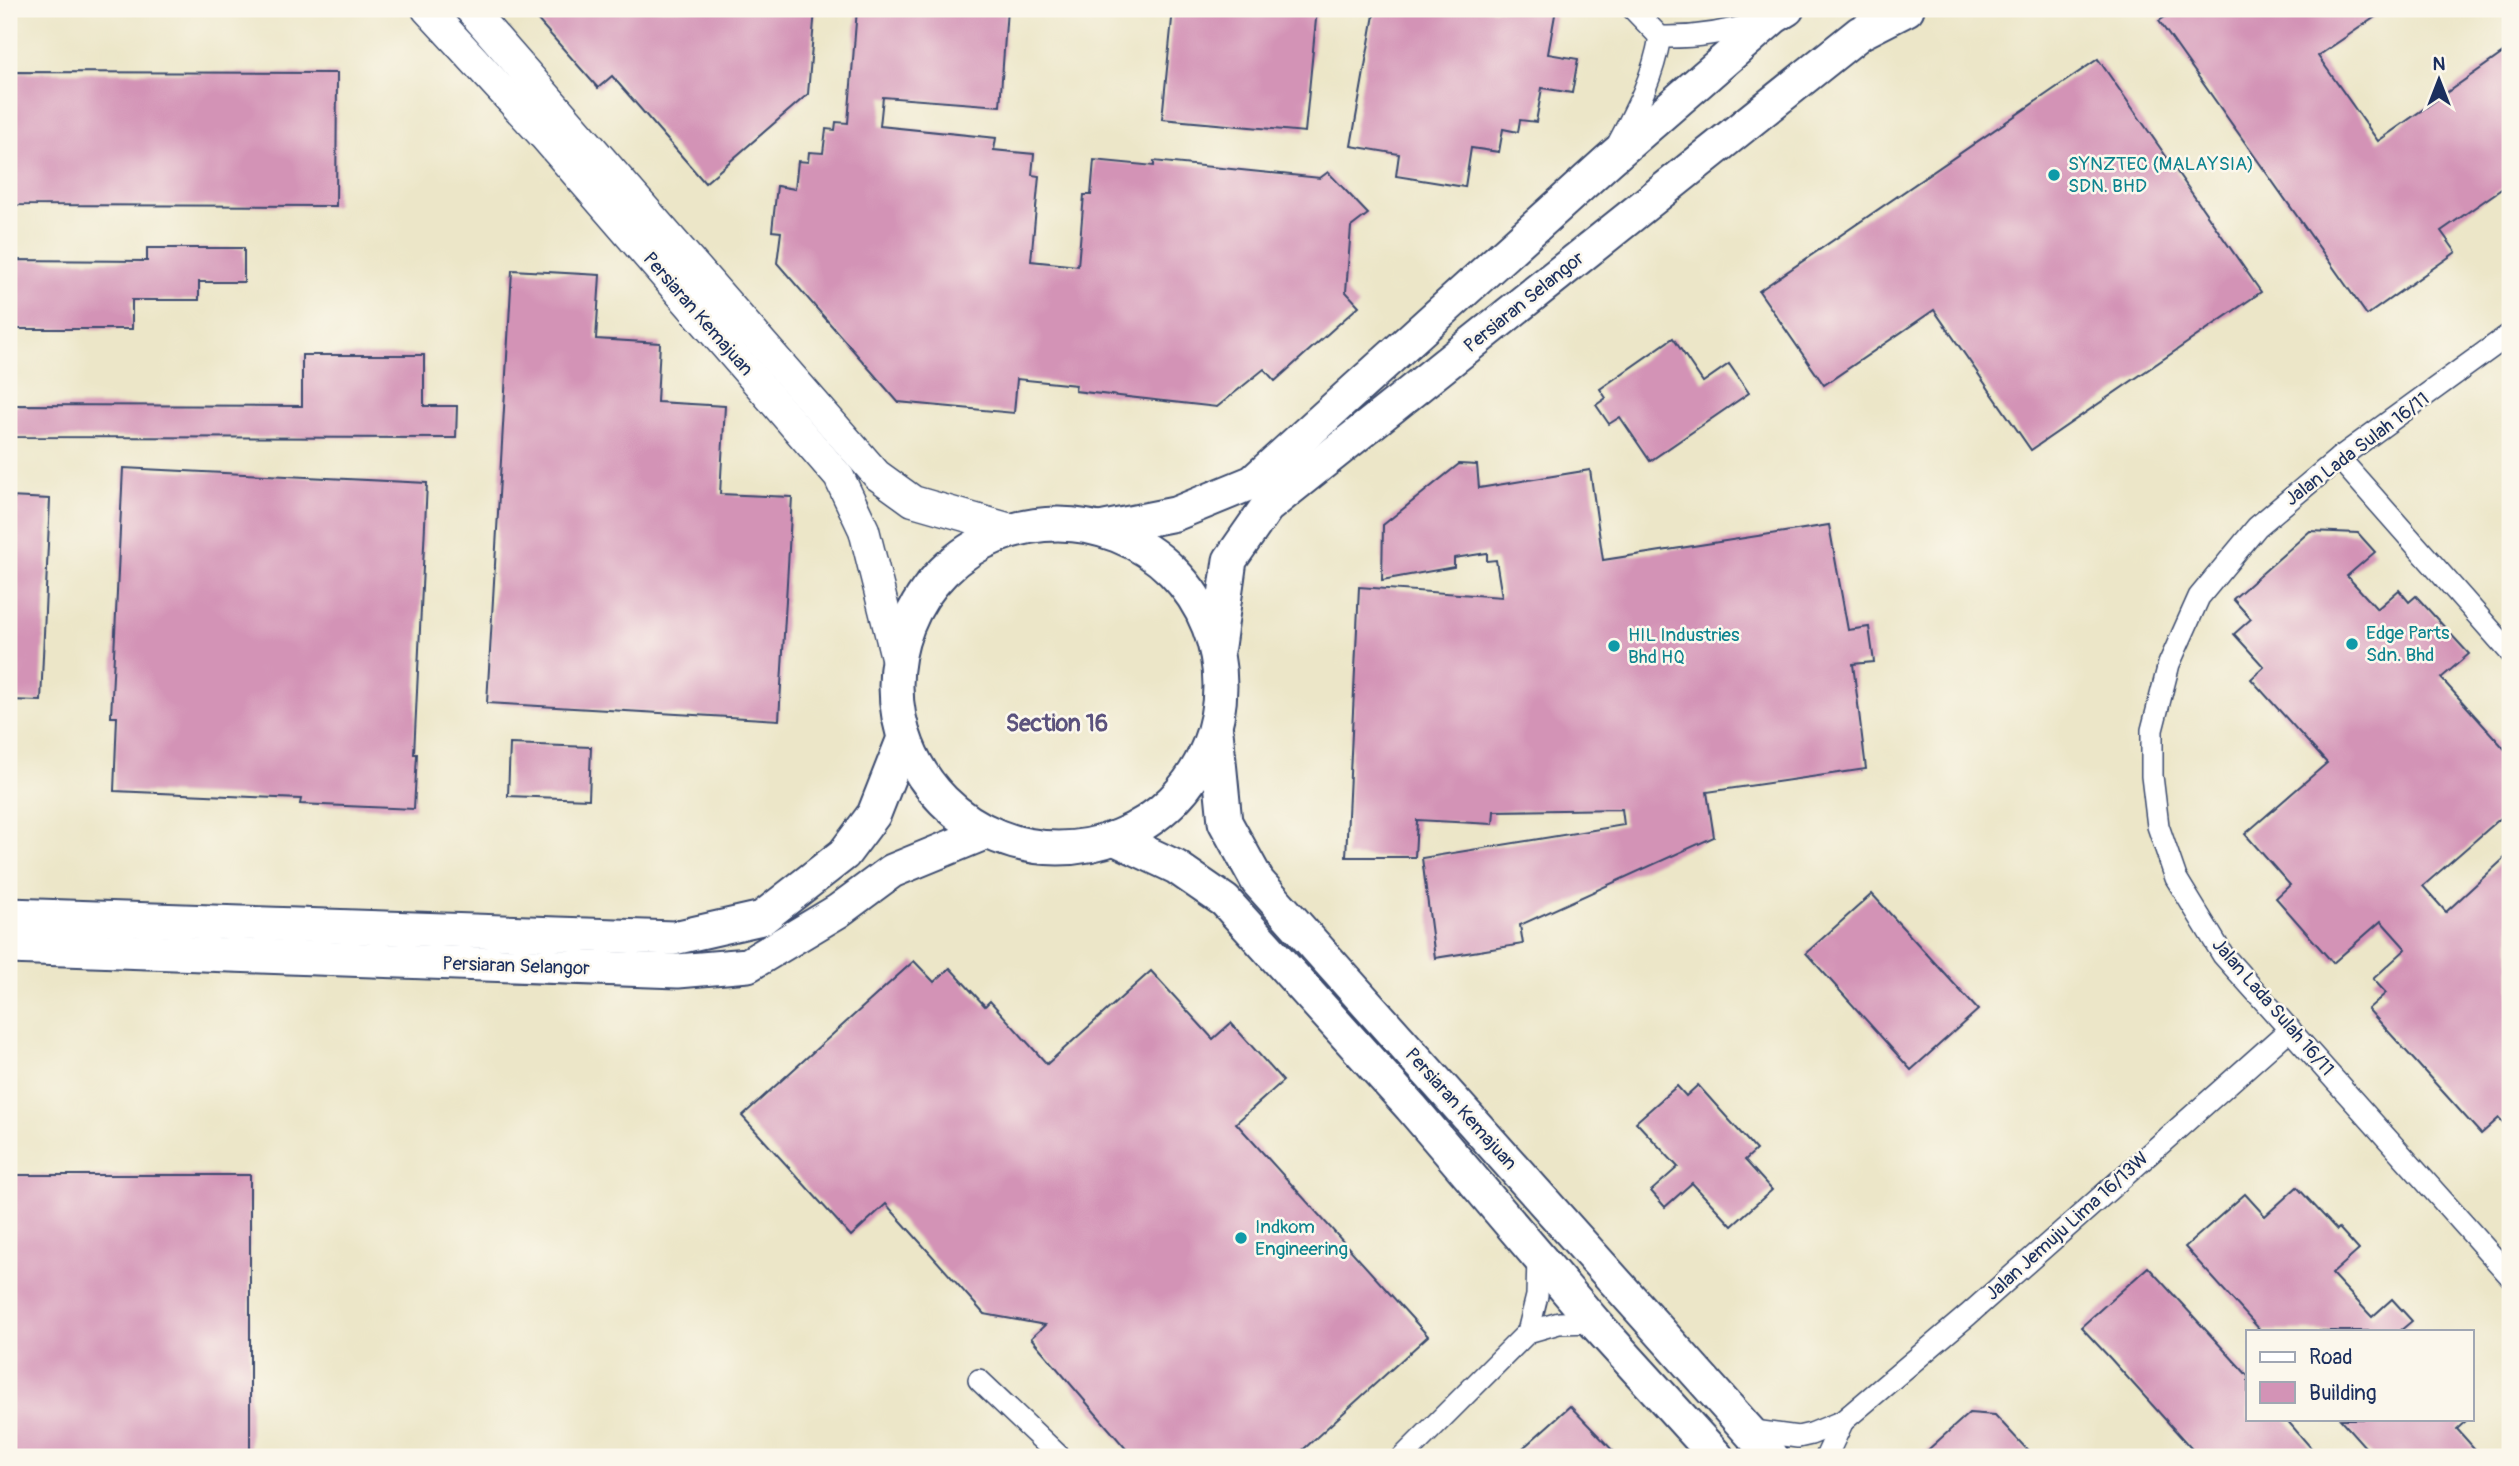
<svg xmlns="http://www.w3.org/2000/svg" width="2519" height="1466" viewBox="0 0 2519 1466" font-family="Pangolin,sans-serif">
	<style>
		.building { fill: #d393b6 }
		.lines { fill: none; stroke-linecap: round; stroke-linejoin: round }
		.street-casing { stroke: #3a4a6e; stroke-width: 24 }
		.secondary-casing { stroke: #3a4a6e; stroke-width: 33 }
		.primary-casing { stroke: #3a4a6e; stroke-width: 37 }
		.street { stroke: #fff; stroke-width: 21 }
		.secondary { stroke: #fff; stroke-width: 30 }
		.primary { stroke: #fff; stroke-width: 33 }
		.culture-dot { fill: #0f9aa8; stroke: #fbf7ec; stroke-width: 2.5 }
		.labels { text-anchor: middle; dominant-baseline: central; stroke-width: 5; stroke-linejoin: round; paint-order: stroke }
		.culture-label { font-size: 19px; fill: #0d838f; stroke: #fbf7ec; text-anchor: start }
		.street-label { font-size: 19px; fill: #1b2f5e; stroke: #fbf7ec }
		.quarter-label { font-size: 23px; font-weight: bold; fill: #5b527d; stroke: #fbf7ec }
	</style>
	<rect width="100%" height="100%" fill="#fbf7ec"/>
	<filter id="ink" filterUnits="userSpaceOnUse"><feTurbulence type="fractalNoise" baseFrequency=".0143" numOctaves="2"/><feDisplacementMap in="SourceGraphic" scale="14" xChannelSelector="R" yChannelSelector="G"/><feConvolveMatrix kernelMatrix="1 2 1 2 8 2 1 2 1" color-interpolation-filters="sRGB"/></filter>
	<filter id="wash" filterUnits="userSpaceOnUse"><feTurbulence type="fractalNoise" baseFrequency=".00686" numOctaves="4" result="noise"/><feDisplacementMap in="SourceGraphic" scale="28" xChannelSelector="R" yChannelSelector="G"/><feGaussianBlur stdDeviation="1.57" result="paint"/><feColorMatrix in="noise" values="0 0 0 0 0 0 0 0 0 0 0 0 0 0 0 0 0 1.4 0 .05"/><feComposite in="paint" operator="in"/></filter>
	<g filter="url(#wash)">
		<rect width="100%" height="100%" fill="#ece6c8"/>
		<g id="blocks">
			<g class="building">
				<polygon points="528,9 815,9 808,94 705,183 612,76 598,88"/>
				<polygon points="857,9 1007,9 1000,106 883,97 880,126 996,138 994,150 1034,154 1032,175 1039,176 1031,261 1078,266 1084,195 1091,195 1094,160 1154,166 1154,161 1320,178 1328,172 1368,214 1351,227 1346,292 1359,306 1275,381 1264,369 1217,407 1075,391 1076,385 1017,379 1014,413 898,402 777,263 781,232 772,231 777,186 795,189 798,161 808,162 809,152 823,153 826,129 835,130 836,122 848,123"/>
				<polygon points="1173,9 1317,9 1305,132 1162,119"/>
				<polygon points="1375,9 1556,9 1548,54 1578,59 1572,93 1542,88 1536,122 1520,120 1518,132 1503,129 1499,152 1471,148 1465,187 1396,176 1399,154 1351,146"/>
				<polygon points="2177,9 2387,9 2318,56 2378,141 2510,48 2510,183 2441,231 2456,252 2367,315 2159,21"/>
				<polygon points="2098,59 2261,292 2031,450 1934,310 1824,385 1759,291"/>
				<polygon points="9,72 337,73 336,206 9,205"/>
				<polygon points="147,248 244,248 244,282 199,282 199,300 132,300 132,329 9,329 9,260 147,261"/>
				<polygon points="512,270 600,275 596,339 660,343 657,402 725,406 720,494 792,497 779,720 487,703"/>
				<polygon points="1673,338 1703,382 1729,364 1749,393 1650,461 1620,417 1609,424 1596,405 1606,398 1600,389"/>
				<polygon points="302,355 424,355 424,406 457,406 456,438 9,437 9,405 302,406"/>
				<polygon points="1459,464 1477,465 1479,488 1590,470 1603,560 1829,525 1848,630 1869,627 1874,662 1853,664 1866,769 1707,792 1714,837 1520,925 1523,944 1435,958 1422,858 1624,825 1622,809 1494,811 1493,824 1417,820 1415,857 1346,857 1359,587 1502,597 1496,560 1487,561 1487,553 1454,558 1454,567 1382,580 1383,525"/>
				<polygon points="123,468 427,483 414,754 417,754 414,809 300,804 301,799 114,791 117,717 111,717"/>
				<polygon points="9,497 50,499 41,701 9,700"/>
				<polygon points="2310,531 2358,533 2375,552 2347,576 2377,609 2399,590 2409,602 2416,596 2469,654 2441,678 2510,755 2510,810 2423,886 2446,912 2510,853 2510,1130 2499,1118 2481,1134 2368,1009 2386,993 2373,979 2406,949 2381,921 2333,963 2276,898 2290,885 2245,834 2327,763 2251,679 2264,667 2234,634 2251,619 2233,599"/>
				<polygon points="510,744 591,747 589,799 508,796"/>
				<polygon points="1872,894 1978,1010 1911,1070 1806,953"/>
				<polygon points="914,961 934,982 950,968 985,1006 990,1001 1047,1064 1151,971 1213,1039 1231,1023 1283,1081 1236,1123 1428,1336 1295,1457 1133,1457 1031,1338 1045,1325 984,1314 886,1204 851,1236 742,1116"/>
				<polygon points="1698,1085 1756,1150 1745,1160 1772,1190 1732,1226 1692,1183 1665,1207 1651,1191 1678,1167 1636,1122 1677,1086 1686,1096"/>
				<rect x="9" y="1175" width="241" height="282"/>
				<polygon points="2297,1187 2337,1230 2339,1228 2359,1250 2332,1274 2372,1317 2392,1299 2412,1321 2400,1331 2261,1331 2185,1247 2245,1194 2265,1216"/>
				<polygon points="2148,1267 2248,1376 2248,1419 2286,1419 2319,1457 2199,1457 2110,1358 2081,1327"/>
				<polygon points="1570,1406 1619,1457 1513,1457"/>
				<polygon points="1969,1413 1995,1415 2034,1457 1920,1457"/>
				<polygon points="2340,1419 2468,1419 2457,1429 2482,1457 2374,1457"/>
			</g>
		</g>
	</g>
	<g filter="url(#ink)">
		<use href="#blocks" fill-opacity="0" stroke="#3a4a6e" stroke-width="2"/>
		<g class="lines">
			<defs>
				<g id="street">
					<path d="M 1633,9 L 1660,37 C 1696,38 1726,33 1760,22"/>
					<path d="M 1619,142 C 1638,106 1653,77 1660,37"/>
					<polyline points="2510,334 2339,458 2257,527 2199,597 2169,664 2152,730 2152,776 2158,826 2176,878 2223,955 2510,1276"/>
					<polyline points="2339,458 2510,652"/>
					<polyline points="1528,1332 1559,1323 1594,1322"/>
					<polyline points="979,1380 1060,1457"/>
					<polyline points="1747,1430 1798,1437 1811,1434 1843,1421 1968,1315 2290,1029"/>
					<polyline points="1403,1457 1528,1332 1537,1296 1538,1256"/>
					<polyline points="1826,1457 1843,1421"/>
				</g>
				<g id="secondary">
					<polyline points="427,9 544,136 839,477 864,530 897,661"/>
					<polyline points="470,9 877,475 913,501 1014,530"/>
				</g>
				<g id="primary">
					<circle cx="1058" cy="686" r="162"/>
					<polyline points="1100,529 1175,514 1253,482 1608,161 1774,17 1787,9"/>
					<polyline points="1218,646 1230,560 1267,507 1860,33 1907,9"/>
					<polyline points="1216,731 1225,822 1258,882 1772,1457"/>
					<polyline points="1114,838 1176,867 1225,901 1411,1107 1594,1322 1717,1457"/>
					<polyline points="9,915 674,938 762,918 844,854 874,814 904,738"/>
					<polyline points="9,947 678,971 748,965 838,911 892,871 987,832"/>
				</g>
			</defs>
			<use href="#street" class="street-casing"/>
			<use href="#secondary" class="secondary-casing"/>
			<use href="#primary" class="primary-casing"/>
			<use href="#street" class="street"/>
			<use href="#secondary" class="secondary"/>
			<use href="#primary" class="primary"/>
		</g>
	</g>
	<g class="culture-dot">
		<circle cx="2054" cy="175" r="7"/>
		<circle cx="2352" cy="644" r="7"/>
		<circle cx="1614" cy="646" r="7"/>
		<circle cx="1241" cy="1238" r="7"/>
	</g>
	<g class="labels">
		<g class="culture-label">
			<text x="2068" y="164">SYNZTEC (MALAYSIA)<tspan x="2068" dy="22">SDN. BHD</tspan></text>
			<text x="2366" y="633">Edge Parts<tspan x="2366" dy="22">Sdn. Bhd</tspan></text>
			<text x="1628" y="635">HIL Industries<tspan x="1628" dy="22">Bhd HQ</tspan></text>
			<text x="1255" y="1227">Indkom<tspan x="1255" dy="22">Engineering</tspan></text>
		</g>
		<g class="street-label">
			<text transform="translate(1524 302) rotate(-39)">Persiaran Selangor</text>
			<text transform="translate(698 314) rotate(49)">Persiaran Kemajuan</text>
			<text transform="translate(2357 449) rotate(-37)">Jalan Lada Sulah 16/11</text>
			<text transform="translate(516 966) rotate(2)">Persiaran Selangor</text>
			<text transform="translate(2273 1007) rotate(49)">Jalan Lada Sulah 16/11</text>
			<text transform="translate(1461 1109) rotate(48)">Persiaran Kemajuan</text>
			<text transform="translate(2067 1226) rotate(-42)">Jalan Jemuju Lima 16/13W</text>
		</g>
		<g class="quarter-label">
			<text x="1057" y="723">Section 16</text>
		</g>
	</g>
	<rect width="2519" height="1466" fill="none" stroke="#fbf7ec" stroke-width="35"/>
	<rect x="2246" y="1330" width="228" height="91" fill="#fbf7ec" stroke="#a1a7b3" stroke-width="2"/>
	<rect x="2260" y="1352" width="35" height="10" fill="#ffffff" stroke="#a1a7b3" stroke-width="2"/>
	<text x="2309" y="1364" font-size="21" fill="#1b2f5e">Road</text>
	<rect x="2260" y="1382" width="35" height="21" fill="#d393b6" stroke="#a1a7b3" stroke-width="2"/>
	<text x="2309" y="1400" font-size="21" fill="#1b2f5e">Building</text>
	<g transform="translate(2439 80)" stroke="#fbf7ec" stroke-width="5" paint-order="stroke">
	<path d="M0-5L12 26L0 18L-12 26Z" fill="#1b2f5e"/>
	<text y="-10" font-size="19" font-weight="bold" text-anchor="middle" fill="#1b2f5e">N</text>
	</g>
</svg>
